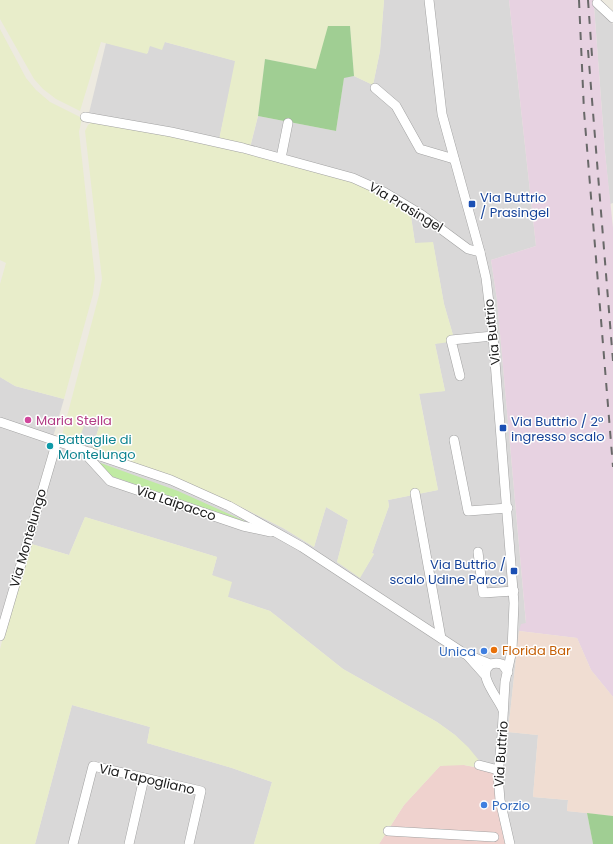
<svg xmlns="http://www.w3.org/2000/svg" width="613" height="844" viewBox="0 0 613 844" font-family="Poppins,sans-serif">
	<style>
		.residential { fill: #d9d8d8 }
		.commercial { fill: #efd2ce }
		.industrial { fill: #e7d2e1 }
		.military { fill: #f0ddd2 }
		.farmland { fill: #e8edca }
		.grass { fill: #c0eaa3 }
		.forest { fill: #a0ce93 }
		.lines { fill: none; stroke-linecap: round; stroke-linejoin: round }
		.minor-casing { stroke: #a2a2a2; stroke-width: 10 }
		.minor { stroke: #fff; stroke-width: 9 }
		.rail { stroke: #696969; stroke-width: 2; stroke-dasharray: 8 8; stroke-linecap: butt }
		.transit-dot { fill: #1a4fb4; stroke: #fff; stroke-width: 1.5 }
		.hotel-dot { fill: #d1479c; stroke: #fff; stroke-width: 1.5 }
		.culture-dot { fill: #0f9aa8; stroke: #fff; stroke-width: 1.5 }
		.food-dot { fill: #e8710a; stroke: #fff; stroke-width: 1.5 }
		.shop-dot { fill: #3f7fe0; stroke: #fff; stroke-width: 1.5 }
		.labels { text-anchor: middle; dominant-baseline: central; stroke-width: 3; stroke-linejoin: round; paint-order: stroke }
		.transit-label { font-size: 13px; fill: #164399; stroke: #fff; text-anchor: start }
		.street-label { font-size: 13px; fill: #1b1b1b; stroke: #fff }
		.hotel-label { font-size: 13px; fill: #b23c85; stroke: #fff; text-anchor: start }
		.culture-label { font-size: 13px; fill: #0d838f; stroke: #fff; text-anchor: start }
		.food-label { font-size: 13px; fill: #c56008; stroke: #fff; text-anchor: start }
		.shop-label { font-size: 13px; fill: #366cbe; stroke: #fff; text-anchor: end }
	</style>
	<rect width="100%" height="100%" fill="#edeae0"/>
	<g class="residential">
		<polygon points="384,0 509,0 536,246 491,260 497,300 526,624 519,631 508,732 538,735 533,797 568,800 567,811 587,813 593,844 512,844 503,796 503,768 482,764 455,735 437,722 343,669 270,611 228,597 212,575 217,557 85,517 69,555 28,543 61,439 86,419 100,424 92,449 168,475 227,500 283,528 314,547 326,507 348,520 337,562 360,577 374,554 372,553 389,506 388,500 438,490 419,393 445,391 435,344 453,335 444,304 433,243 415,243 410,210 249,152 258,116 336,131 344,77 354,76 373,85 380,51"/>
		<polygon points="594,6 613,24 613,203 610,204 605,152"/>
		<polygon points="165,42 236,61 219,140 89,113 106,43 148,53 149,46"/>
		<polygon points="0,377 15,386 64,399 0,621"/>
		<polygon points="72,705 150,727 147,743 232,768 272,782 254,844 35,844"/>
	</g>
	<polygon class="commercial" points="448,764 464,765 493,771 495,795 505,844 379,844 404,805 440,766"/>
	<polygon class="industrial" points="509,0 599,0 594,6 605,152 613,228 613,697 591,670 577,638 519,631 521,624 526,623 497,300 491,260 536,246"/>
	<polygon class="military" points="519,631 577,638 591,670 613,697 613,816 567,811 568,800 533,797 538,735 508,732"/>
	<g class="farmland">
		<polygon points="0,0 384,0 380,51 373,85 354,76 350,26 316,69 265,59 258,116 250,147 219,140 235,61 165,42 162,50 150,46 147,54 101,42 80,111 56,99 43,89 34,79 0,19"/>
		<polygon points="0,29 26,78 36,90 50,102 82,118 79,132 95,278 93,294 64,399 15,386 0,377 0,284 6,263 0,260"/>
		<polygon points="92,122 171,134 358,182 410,210 415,243 433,242 444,304 453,335 449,342 435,344 445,391 419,394 438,490 388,500 389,506 372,553 374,554 360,578 337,562 348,520 326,507 314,547 283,528 227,500 168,475 92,449 100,424 86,419 78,444 61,439 99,295 102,279 85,131 88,125"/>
		<polygon points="85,517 217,557 212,575 232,582 228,597 270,611 343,669 437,722 455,735 468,747 486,769 464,765 440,766 404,805 379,844 254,844 272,782 232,768 147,743 150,727 72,705 35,844 0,844 0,649 28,543 69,555"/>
	</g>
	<polygon class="grass" points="95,461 178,491 249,523 111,476"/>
	<g class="forest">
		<polygon points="328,26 350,26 354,76 344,78 336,131 258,116 265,59 316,69"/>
		<polygon points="587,813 613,816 613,844 593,844"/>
	</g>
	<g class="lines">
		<defs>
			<g id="minor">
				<polyline points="429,0 442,114 480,252 486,278 493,336 514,603 512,650 505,682 502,735 498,775 500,800 510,844"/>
				<polyline points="597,3 613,18"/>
				<polyline points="375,88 396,106 420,149 454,159"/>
				<polyline points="85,117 171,132 243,148 353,178 384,192 422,215 468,249 480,252"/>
				<polyline points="281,158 288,123"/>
				<polyline points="460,376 451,340 493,336"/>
				<polyline points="0,422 171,480 229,506 302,547 465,654 490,664"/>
				<polyline points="454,440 468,511 508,508"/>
				<polyline points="90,452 89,458 110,481 243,526 271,532"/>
				<polyline points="415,493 441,638"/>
				<polyline points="478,552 483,593 514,591"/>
				<polyline points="0,636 57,441"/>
				<polyline points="468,656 484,674"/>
				<path d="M 503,710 C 499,699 476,674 490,665 C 494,662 498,663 502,664 L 508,672"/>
				<polyline points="479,765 498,770"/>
				<polyline points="388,831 494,837"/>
				<polyline points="73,844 93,766 201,791 189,844"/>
				<polyline points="129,844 144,778"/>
			</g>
		</defs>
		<use href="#minor" class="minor-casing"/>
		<use href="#minor" class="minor"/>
		<g class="rail">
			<polyline points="579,0 584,111 613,467"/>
			<polyline points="588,0 592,56"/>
			<polyline points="588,50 613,361"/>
		</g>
	</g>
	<g class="transit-dot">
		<rect x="468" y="200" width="8" height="8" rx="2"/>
		<rect x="499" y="424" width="8" height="8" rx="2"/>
		<rect x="510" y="567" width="8" height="8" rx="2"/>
	</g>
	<circle class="hotel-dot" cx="28" cy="420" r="4"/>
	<circle class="culture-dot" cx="50" cy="446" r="4"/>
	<circle class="food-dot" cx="494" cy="650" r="4"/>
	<g class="shop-dot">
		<circle cx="484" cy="651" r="4"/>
		<circle cx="484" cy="805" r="4"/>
	</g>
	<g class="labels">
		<g class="transit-label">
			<text x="480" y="197">Via Buttrio<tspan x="480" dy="15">/ Prasingel</tspan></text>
			<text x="511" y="421">Via Buttrio / 2°<tspan x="511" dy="15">ingresso scalo</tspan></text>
			<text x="506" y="564" text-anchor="end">Via Buttrio /<tspan x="506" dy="15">scalo Udine Parco</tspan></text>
		</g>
		<g class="street-label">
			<text transform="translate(406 207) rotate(31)">Via Prasingel</text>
			<text transform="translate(492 332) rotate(-96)">Via Buttrio</text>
			<text transform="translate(176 503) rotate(19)">Via Laipacco</text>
			<text transform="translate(28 538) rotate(-74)">Via Montelungo</text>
			<text transform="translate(501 754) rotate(-86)">Via Buttrio</text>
			<text transform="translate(147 779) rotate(13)">Via Tapogliano</text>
		</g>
		<g class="hotel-label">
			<text x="36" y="420">Maria Stella</text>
		</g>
		<g class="culture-label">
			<text x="58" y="439">Battaglie di<tspan x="58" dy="15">Montelungo</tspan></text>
		</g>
		<g class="food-label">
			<text x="502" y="650">Florida Bar</text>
		</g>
		<g class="shop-label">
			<text x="476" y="651">Unica</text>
			<text x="492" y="805" text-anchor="start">Porzio</text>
		</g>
	</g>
</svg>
